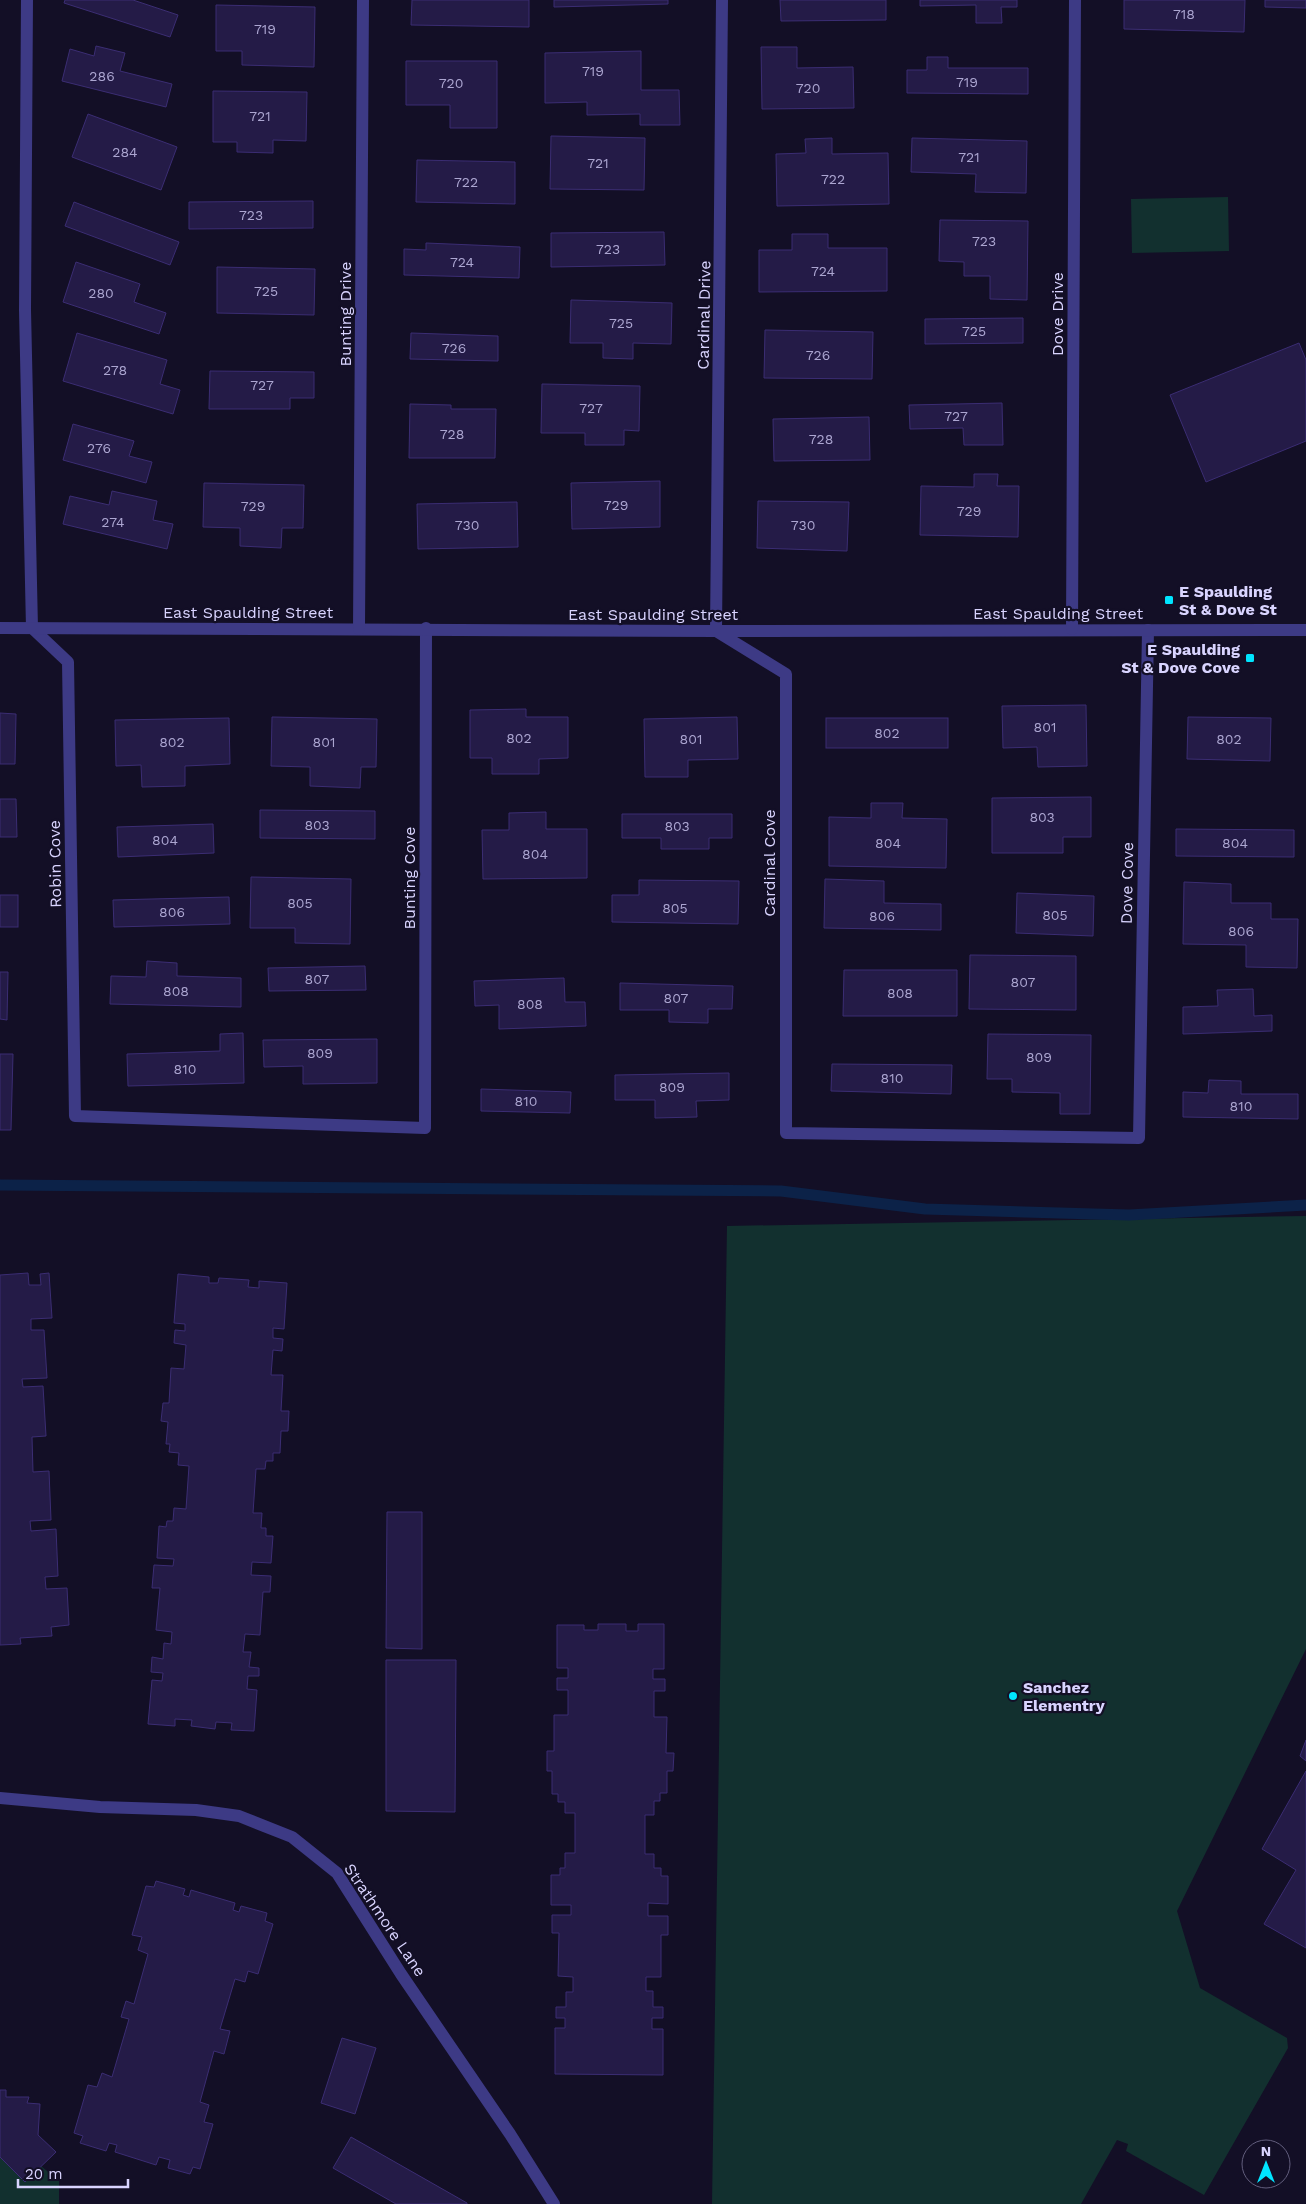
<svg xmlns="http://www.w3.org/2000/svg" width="1306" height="2204" viewBox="0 0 1306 2204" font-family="'Work Sans',sans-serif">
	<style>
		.green { fill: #12302f }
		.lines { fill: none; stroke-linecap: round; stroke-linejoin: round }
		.stream { stroke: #0c2248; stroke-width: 11 }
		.building { fill: #241b47; stroke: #3b2d73 }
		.street { stroke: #3d3a85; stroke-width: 12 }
		.poi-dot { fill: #00e5ff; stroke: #130f26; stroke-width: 2 }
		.labels { text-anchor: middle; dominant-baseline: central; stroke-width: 4.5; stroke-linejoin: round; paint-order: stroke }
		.number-label { font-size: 14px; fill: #aca6d1 }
		.street-label { font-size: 16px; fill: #d9d4ff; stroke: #130f26 }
		.poi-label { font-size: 16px; font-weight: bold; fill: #d9d4ff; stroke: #130f26; text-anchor: start }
	</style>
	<rect width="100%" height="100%" fill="#130f26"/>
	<g class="green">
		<polygon points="1228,197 1229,251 1132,253 1131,199"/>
		<polygon points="1306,1216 1306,1649 1177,1911 1200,1988 1287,2038 1288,2048 1204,2195 1126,2151 1128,2144 1117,2140 1081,2204 712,2204 727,1226"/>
		<polygon points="0,2157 25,2182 41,2166 59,2181 59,2204 0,2204"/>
	</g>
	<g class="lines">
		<polyline class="stream" points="0,1185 781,1191 925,1209 1129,1215 1306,1205"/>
	</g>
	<g class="building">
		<polygon points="65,0 133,0 178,15 170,37 64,3"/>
		<polygon points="412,0 529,0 529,27 411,25"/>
		<polygon points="554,0 668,0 668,4 554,7"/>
		<polygon points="780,0 886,0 886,20 781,21"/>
		<polygon points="920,0 1017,0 1017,7 1001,7 1002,23 976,23 976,5 920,6"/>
		<polygon points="1124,0 1245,0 1244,32 1124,29"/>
		<polygon points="1265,0 1306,0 1306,8 1265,7"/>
		<polygon points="216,5 315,7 314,67 242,65 242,51 216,51"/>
		<polygon points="96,46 125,53 120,71 172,84 166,107 62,81 70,49 94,56"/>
		<polygon points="761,47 797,47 797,68 853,67 854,108 762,109"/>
		<polygon points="641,51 641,90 679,90 680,125 640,125 640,114 587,115 587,102 545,103 545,53"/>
		<polygon points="927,57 948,57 948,68 1028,68 1028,94 907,93 907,70 927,70"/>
		<polygon points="406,61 497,61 497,128 450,128 450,105 406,105"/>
		<polygon points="213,91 307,92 306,141 273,140 273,153 237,152 237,142 213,142"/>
		<polygon points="88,114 177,147 161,190 72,157"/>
		<polygon points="551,136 645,138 644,190 550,189"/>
		<polygon points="832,138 832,154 888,153 889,204 777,206 776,154 806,153 805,139"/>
		<polygon points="912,138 1027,141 1026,193 975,192 976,174 911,172"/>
		<polygon points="417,160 515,162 515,204 416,202"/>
		<polygon points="313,201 313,228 189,229 189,202"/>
		<polygon points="74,202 179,242 170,265 65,226"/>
		<polygon points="940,220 1028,221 1027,300 990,299 990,276 964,276 964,262 939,261"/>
		<polygon points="664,232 665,265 551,267 551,233"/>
		<polygon points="792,234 828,234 828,248 887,248 887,291 759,292 759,250 792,250"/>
		<polygon points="426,243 520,247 519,278 404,275 404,249 426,250"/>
		<polygon points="76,262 140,284 134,302 166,313 159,334 63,302"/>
		<polygon points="217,267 315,269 314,315 217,313"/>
		<polygon points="571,300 672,303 671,344 633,343 633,359 603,358 603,343 570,343"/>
		<polygon points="1023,318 1023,343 925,344 925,319"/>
		<polygon points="765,330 873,332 872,379 764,378"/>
		<polygon points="77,333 167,360 160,384 180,390 173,414 63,381"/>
		<polygon points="411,333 498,336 498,361 410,359"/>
		<polygon points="1299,343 1306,360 1306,441 1206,482 1170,395"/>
		<polygon points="210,371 314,372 314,398 290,398 290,409 209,409"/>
		<polygon points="542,384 640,386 639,431 624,430 624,445 585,445 585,433 541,433"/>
		<polygon points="1002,403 1003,445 964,445 963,428 910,429 909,405"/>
		<polygon points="410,404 451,405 451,409 496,409 495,458 409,458"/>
		<polygon points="869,417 870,460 774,461 773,419"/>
		<polygon points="73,424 134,441 129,456 152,462 146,483 63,460"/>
		<polygon points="974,474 998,474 997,486 1019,486 1018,537 920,535 921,486 974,487"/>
		<polygon points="660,481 660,527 572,529 571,483"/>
		<polygon points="204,483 304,485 303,528 282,528 281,548 240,546 240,528 203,527"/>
		<polygon points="112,491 157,501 153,520 173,524 167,549 63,524 70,496 109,505"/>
		<polygon points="758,501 849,502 847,551 757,548"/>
		<polygon points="517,502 518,547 418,549 417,504"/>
		<polygon points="1086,705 1087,766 1038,767 1037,747 1003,748 1002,706"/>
		<polygon points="526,709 526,717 568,717 568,758 539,759 539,774 492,774 492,758 470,758 470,710"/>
		<polygon points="0,713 16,714 15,764 0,764"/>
		<polygon points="272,717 377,719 376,767 361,767 360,788 310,786 310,767 271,766"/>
		<polygon points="737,717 738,759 688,760 688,777 645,777 644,719"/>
		<polygon points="1188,717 1271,718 1270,761 1187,759"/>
		<polygon points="229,718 230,764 185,766 185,786 142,787 141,765 116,766 115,720"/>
		<rect x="826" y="718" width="122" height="30"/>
		<polygon points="1091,797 1091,837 1063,837 1063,853 992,853 992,798"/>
		<polygon points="0,799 16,799 17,837 0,837"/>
		<polygon points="871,803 903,803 902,818 947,819 946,868 829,866 829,817 871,818"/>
		<polygon points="260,810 375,811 375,839 260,838"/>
		<polygon points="546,812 546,829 587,829 587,878 483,879 482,830 509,830 509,813"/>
		<polygon points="622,814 732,814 732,838 709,838 709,849 661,849 661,838 622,838"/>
		<polygon points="213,824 214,853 118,857 117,827"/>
		<polygon points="1176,829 1294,830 1294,857 1176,856"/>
		<polygon points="251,877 351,879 350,944 295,943 295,928 250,928"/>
		<polygon points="825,879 884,881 884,903 941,904 941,930 824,928"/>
		<polygon points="639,880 739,881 738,924 612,922 612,895 639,895"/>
		<polygon points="1184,882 1231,884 1231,903 1271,903 1271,919 1298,919 1297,968 1246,967 1246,945 1183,944"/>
		<polygon points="1017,893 1094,896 1093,936 1016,933"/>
		<rect x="0" y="895" width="18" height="32"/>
		<polygon points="229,897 230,924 114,927 113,900"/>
		<polygon points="970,955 1076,956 1076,1010 969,1009"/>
		<polygon points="147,961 177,963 177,976 241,978 241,1007 110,1004 111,976 146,977"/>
		<polygon points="365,966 366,990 269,991 268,968"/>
		<polygon points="844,970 957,970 957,1016 843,1016"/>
		<polygon points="0,972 8,972 7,1020 0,1019"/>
		<polygon points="564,978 565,1002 585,1002 586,1026 499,1029 499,1005 475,1006 474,981"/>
		<polygon points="620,983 733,986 732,1009 708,1009 708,1023 669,1022 669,1010 620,1010"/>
		<polygon points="1253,989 1254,1016 1272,1015 1272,1031 1183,1034 1183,1007 1218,1006 1217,990"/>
		<polygon points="243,1033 244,1083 128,1086 127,1054 220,1051 220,1034"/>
		<polygon points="988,1034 1091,1035 1090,1114 1060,1114 1060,1093 1012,1092 1012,1079 987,1079"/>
		<polygon points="377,1039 377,1083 303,1084 303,1066 264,1067 263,1040"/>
		<polygon points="0,1054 13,1054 11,1130 0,1130"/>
		<polygon points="832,1064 952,1065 951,1094 831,1091"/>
		<polygon points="729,1073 729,1100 696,1101 697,1117 655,1118 655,1100 615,1100 615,1075"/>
		<polygon points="1209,1080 1241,1081 1241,1094 1298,1094 1298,1119 1183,1117 1183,1092 1208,1093"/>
		<polygon points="481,1089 571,1092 570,1113 481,1111"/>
		<polygon points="28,1273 29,1285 41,1285 40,1274 49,1273 52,1318 31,1319 31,1330 44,1330 47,1378 22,1379 23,1387 43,1386 46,1436 32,1437 33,1472 49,1471 51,1520 30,1521 31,1531 56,1529 58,1576 45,1577 46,1589 67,1588 69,1625 51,1627 52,1636 20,1638 21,1644 0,1645 0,1275"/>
		<polygon points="178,1274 209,1277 209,1283 218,1283 219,1278 249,1280 248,1287 259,1288 259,1281 287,1283 284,1329 273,1328 273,1338 283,1339 282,1351 273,1350 271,1375 283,1375 281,1411 289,1411 288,1431 281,1431 280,1453 273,1453 273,1461 266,1461 265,1469 256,1469 253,1513 262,1513 261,1528 266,1528 266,1536 273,1536 271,1563 252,1562 251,1575 271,1576 270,1592 263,1592 260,1635 245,1634 243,1652 251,1652 249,1667 259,1668 259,1676 248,1676 247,1689 257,1690 254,1731 231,1730 232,1723 216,1722 215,1729 191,1726 192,1720 175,1719 175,1726 148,1724 152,1680 162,1681 163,1673 151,1672 152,1657 163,1659 164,1643 171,1644 172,1632 156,1630 160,1588 152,1588 154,1565 173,1566 174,1559 157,1558 159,1526 166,1527 167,1521 173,1521 174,1508 186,1509 189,1466 178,1465 179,1453 169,1452 170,1444 166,1444 168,1422 161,1421 163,1403 169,1403 171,1368 184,1369 186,1345 174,1343 175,1330 185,1331 185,1324 174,1323"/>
		<polygon points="387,1512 422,1512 422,1649 386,1648"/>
		<polygon points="598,1624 626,1624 626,1631 638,1631 638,1624 664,1624 664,1669 653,1669 653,1679 665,1679 665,1691 654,1691 654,1717 667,1717 666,1753 674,1753 673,1771 667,1771 667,1793 660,1793 660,1801 654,1801 654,1815 645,1815 645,1854 654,1854 654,1868 661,1868 661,1876 668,1876 668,1904 648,1903 648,1916 668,1916 668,1935 661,1935 661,1977 646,1977 646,1991 653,1991 653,2007 663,2007 663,2018 652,2018 652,2029 663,2029 663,2075 555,2074 555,2028 565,2028 565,2018 556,2018 556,2007 566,2007 566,1992 573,1992 573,1977 558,1976 559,1933 552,1933 552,1915 571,1915 571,1905 551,1905 551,1875 560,1875 560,1868 565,1868 565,1853 575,1853 575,1813 565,1813 565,1802 558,1802 558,1794 552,1794 552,1771 547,1771 547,1751 554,1751 554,1715 568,1715 568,1690 557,1690 557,1678 568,1678 568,1668 557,1668 557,1625 584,1625 584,1630 598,1630"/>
		<polygon points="386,1660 456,1660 455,1812 386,1811"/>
		<polygon points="1306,1740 1306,1761 1300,1756"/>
		<polygon points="1306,1771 1306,1948 1264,1924 1296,1870 1262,1849"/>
		<polygon points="156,1881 185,1889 183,1895 189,1897 191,1890 235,1903 233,1910 239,1912 241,1906 267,1913 265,1921 273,1924 258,1974 248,1971 245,1982 235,1979 220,2029 230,2031 224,2054 214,2051 200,2102 209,2105 204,2122 213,2124 200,2169 193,2167 190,2174 168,2168 170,2160 159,2157 156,2165 115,2152 117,2145 109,2143 106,2151 80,2143 83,2136 74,2133 88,2085 97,2087 102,2073 112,2077 129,2019 121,2017 126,2001 134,2004 148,1954 138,1950 142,1937 132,1935 146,1886 154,1887"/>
		<polygon points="342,2038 376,2048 355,2114 321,2103"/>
		<polygon points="0,2090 6,2090 6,2097 29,2097 27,2103 40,2104 38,2135 56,2152 25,2182 0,2157"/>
		<polygon points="351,2137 467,2203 467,2204 396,2204 333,2168"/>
	</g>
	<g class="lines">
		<g class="street">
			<polyline points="27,0 25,310 32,628 68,662 75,1116 425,1128 426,628"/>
			<polyline points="722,0 716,631 786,674 786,1133 1139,1138 1148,630"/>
			<polyline points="0,628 716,631 1306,630"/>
			<polyline points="359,629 363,0"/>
			<polyline points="1072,629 1075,0"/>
			<polyline points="0,1798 100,1807 196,1810 239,1816 292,1837 337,1873 401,1974 510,2134 554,2204"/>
		</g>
	</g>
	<g class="poi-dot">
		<rect x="1164" y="595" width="10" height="10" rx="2.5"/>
		<rect x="1245" y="653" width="10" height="10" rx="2.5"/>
		<circle cx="1013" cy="1696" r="5"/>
	</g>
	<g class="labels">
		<g class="number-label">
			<text x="1184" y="14">718</text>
			<text x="265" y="29">719</text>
			<text x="593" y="71">719</text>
			<text x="102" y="76">286</text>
			<text x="967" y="82">719</text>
			<text x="451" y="83">720</text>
			<text x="808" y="88">720</text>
			<text x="260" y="116">721</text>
			<text x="125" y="152">284</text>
			<text x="969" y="157">721</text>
			<text x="598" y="163">721</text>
			<text x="833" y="179">722</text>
			<text x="466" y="182">722</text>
			<text x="251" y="215">723</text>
			<text x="984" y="241">723</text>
			<text x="608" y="249">723</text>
			<text x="462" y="262">724</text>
			<text x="823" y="271">724</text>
			<text x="266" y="291">725</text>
			<text x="101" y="293">280</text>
			<text x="621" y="323">725</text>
			<text x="974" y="331">725</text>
			<text x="454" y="348">726</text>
			<text x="818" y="355">726</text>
			<text x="115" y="370">278</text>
			<text x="262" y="385">727</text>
			<text x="591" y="408">727</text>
			<text x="956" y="416">727</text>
			<text x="452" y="434">728</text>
			<text x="821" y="439">728</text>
			<text x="99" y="448">276</text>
			<text x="616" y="505">729</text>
			<text x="253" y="506">729</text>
			<text x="969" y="511">729</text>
			<text x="113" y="522">274</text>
			<text x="467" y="525">730</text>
			<text x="803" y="525">730</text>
			<text x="1045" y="727">801</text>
			<text x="887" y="733">802</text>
			<text x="519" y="738">802</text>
			<text x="691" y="739">801</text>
			<text x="1229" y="739">802</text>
			<text x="172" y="742">802</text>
			<text x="324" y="742">801</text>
			<text x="1042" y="817">803</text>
			<text x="317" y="825">803</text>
			<text x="677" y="826">803</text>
			<text x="165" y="840">804</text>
			<text x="888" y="843">804</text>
			<text x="1235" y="843">804</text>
			<text x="535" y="854">804</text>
			<text x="300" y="903">805</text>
			<text x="675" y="908">805</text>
			<text x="172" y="912">806</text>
			<text x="1055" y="915">805</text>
			<text x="882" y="916">806</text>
			<text x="1241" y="931">806</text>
			<text x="317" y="979">807</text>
			<text x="1023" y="982">807</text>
			<text x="176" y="991">808</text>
			<text x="900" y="993">808</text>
			<text x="676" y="998">807</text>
			<text x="530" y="1004">808</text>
			<text x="320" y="1053">809</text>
			<text x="1039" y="1057">809</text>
			<text x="185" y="1069">810</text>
			<text x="892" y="1078">810</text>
			<text x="672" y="1087">809</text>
			<text x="526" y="1101">810</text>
			<text x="1241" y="1106">810</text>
		</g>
		<g class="street-label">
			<text transform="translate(345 314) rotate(-90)">Bunting Drive</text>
			<text transform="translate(1057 314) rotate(-90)">Dove Drive</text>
			<text transform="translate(704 315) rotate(-89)">Cardinal Drive</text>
			<text x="248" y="612">East Spaulding Street</text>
			<text x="1058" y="613">East Spaulding Street</text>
			<text x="653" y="614">East Spaulding Street</text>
			<text transform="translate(769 863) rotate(-90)">Cardinal Cove</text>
			<text transform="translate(55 864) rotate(-91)">Robin Cove</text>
			<text transform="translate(409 878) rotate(-90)">Bunting Cove</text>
			<text transform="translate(1127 883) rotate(-89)">Dove Cove</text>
			<text transform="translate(385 1920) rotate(56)">Strathmore Lane</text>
		</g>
		<g class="poi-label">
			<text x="1179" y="591">E Spaulding<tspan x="1179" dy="18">St &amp; Dove St</tspan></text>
			<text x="1240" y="649" text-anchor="end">E Spaulding<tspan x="1240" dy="18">St &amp; Dove Cove</tspan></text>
			<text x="1023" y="1687">Sanchez<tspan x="1023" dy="18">Elementry</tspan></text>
		</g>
	</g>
	<g transform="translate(1266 2164)"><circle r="24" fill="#130f26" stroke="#625e7d"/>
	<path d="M0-4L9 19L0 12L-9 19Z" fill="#00e5ff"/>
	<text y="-8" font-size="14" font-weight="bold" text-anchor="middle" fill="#d9d4ff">N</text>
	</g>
	<path d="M18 2179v8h110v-8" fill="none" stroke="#d9d4ff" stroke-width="2.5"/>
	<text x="25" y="2179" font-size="15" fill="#d9d4ff" stroke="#130f26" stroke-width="4" paint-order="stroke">20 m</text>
</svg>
